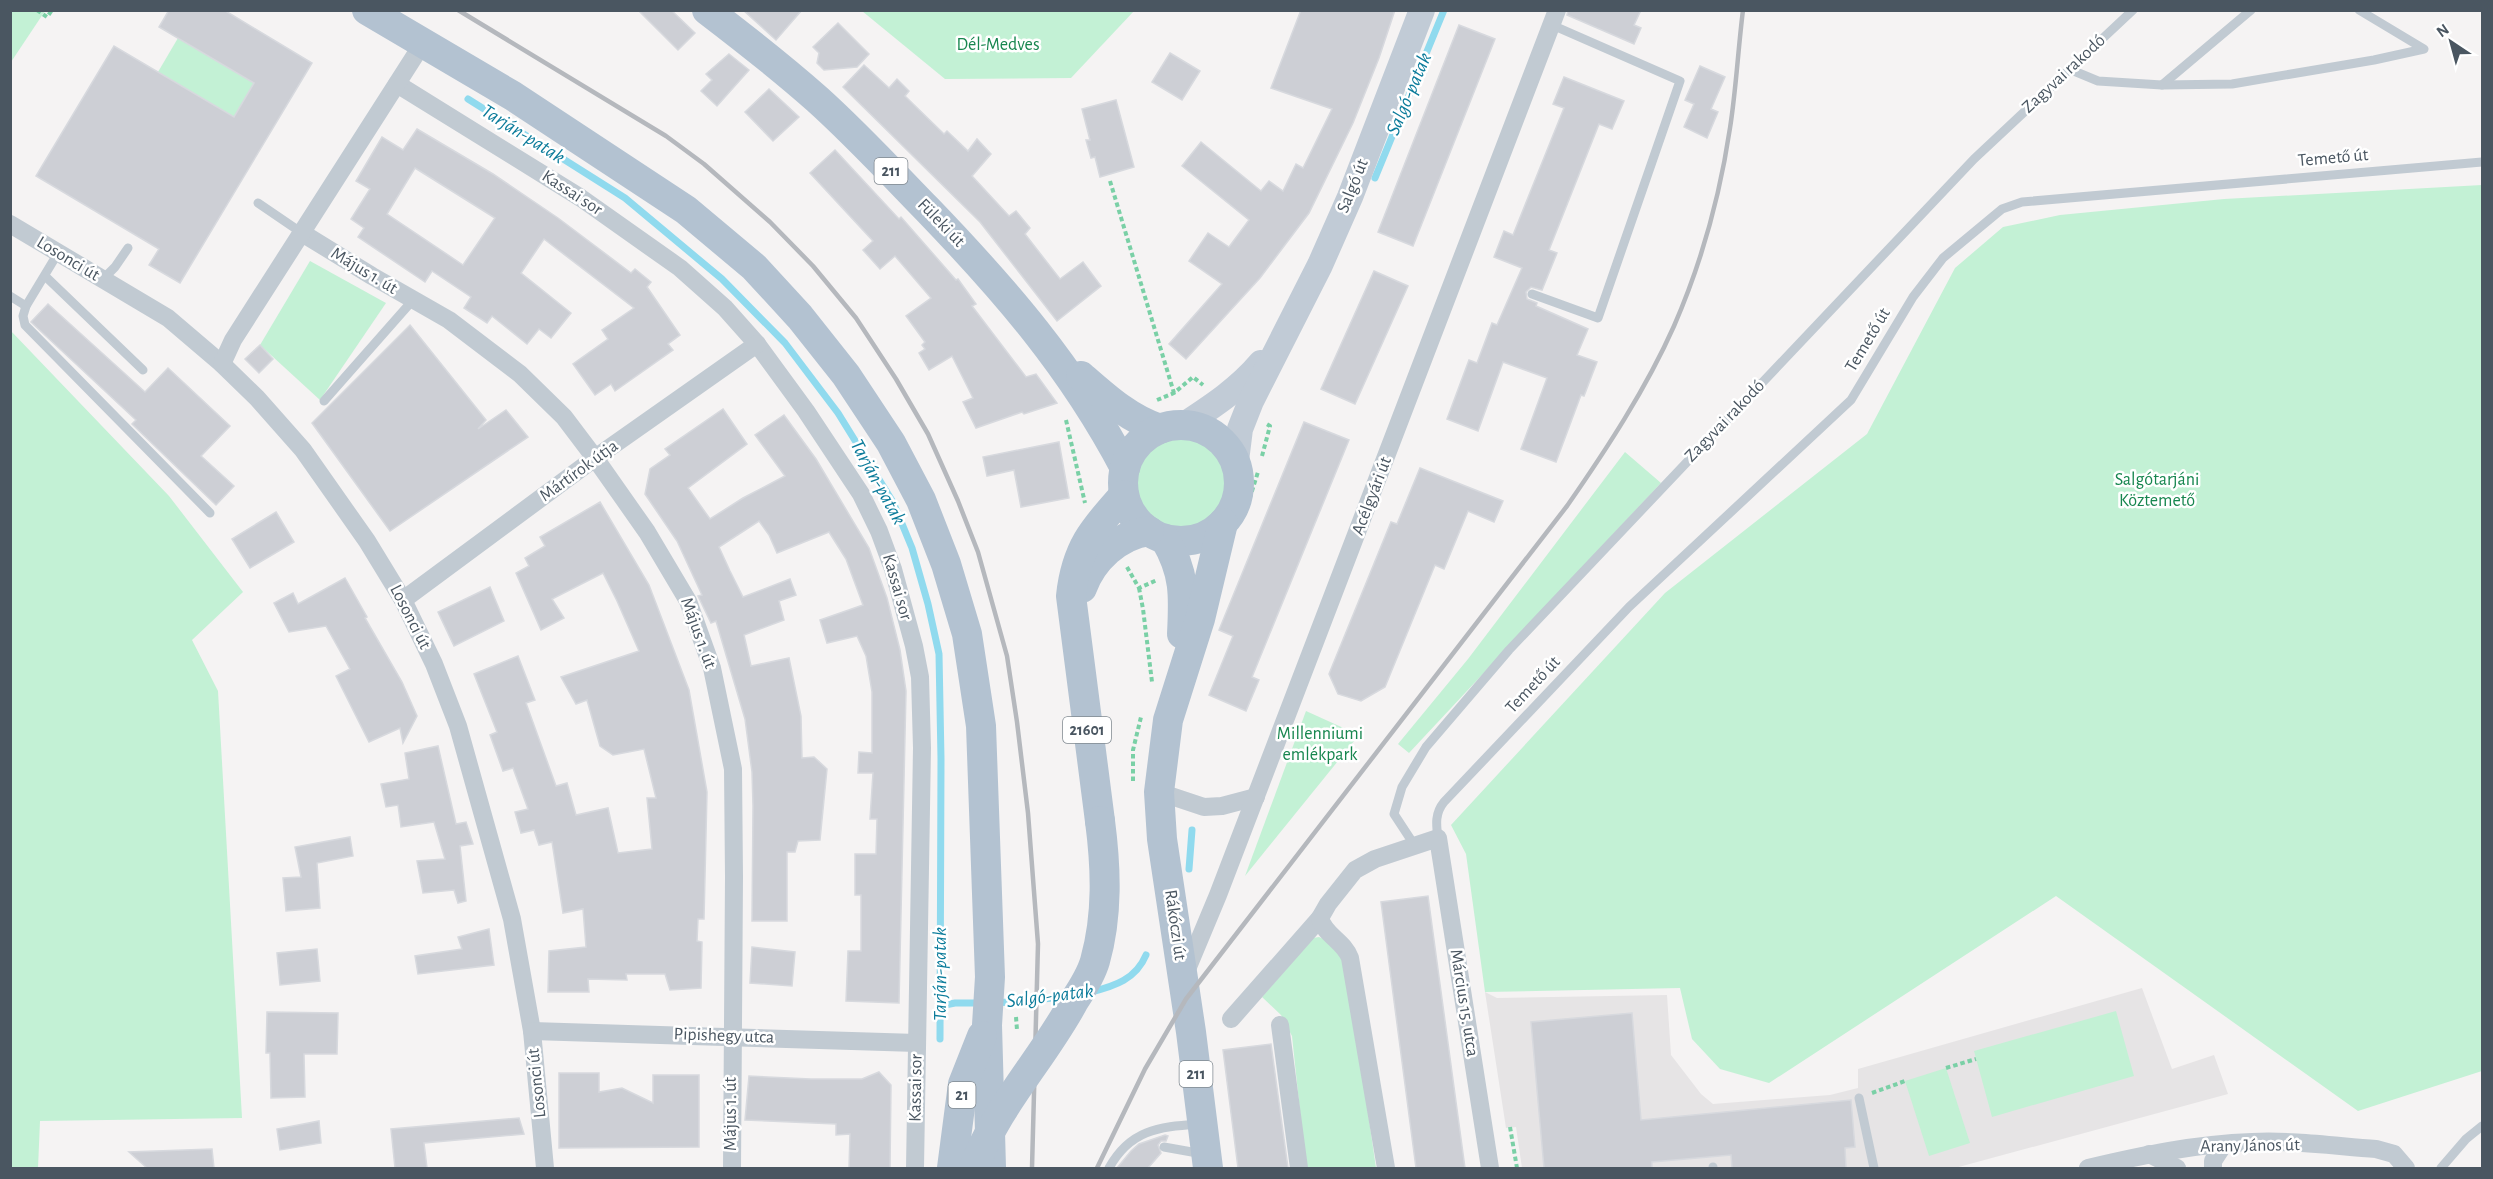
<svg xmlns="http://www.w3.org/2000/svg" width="2493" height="1179" viewBox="0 0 2493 1179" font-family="'Alegreya Sans',sans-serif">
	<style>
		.education { fill: #e6e4e5 }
		.green { fill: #c3f1d5 }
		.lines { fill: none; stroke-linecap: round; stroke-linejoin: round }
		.stream { stroke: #90daee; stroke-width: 7 }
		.building { fill: #cdcfd5; stroke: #d7d9de; stroke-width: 1.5; fill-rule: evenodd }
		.path { stroke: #7ad0a6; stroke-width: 4; stroke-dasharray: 4.5 3; stroke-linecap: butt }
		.lane { stroke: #c1cad2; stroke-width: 9 }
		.street { stroke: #c1cad2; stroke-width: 18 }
		.secondary { stroke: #c1cbd6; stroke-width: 26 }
		.primary { stroke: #b3c2d1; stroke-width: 30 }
		.rail { stroke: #b5b8bd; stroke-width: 4.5 }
		.primary-bridge { stroke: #b3c2d1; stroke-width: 30 }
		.labels { text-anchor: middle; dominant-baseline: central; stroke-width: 5; stroke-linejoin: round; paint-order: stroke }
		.shield { fill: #fff; stroke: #808990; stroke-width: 1.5 }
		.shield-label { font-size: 16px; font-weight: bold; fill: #4a5661 }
		.park-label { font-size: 18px; fill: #17864f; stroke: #fff }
		.street-label { font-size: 18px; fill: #4a5661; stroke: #fff }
		.water-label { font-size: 20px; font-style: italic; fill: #0c7c9b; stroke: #fff }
	</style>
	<rect width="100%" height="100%" fill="#f5f3f3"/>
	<polygon class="education" points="2142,988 2172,1069 2214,1055 2228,1094 1955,1168 1522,1168 1516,1127 1506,1128 1485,992 1497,998 1667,995 1671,1055 1701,1094 1713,1104 1830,1095 1858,1088 1858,1069"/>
	<g class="green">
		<polygon points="10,11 45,11 11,62 10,62"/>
		<polygon points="862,11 1134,11 1071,78 945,79"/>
		<polygon points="178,38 254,83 234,117 158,72"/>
		<polygon points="2482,185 2482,1071 2358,1111 2056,896 1769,1083 1720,1069 1692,1039 1680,988 1485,992 1466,854 1451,825 1665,593 1867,434 1955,268 2003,227 2060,215 2224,199"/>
		<polygon points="310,261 386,303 320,400 260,345"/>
		<polygon points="10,330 169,496 243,592 192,640 218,691 242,1118 40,1121 38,1168 10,1168"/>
		<circle cx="1182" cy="483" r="58"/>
		<polygon points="1625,452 1661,483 1409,753 1398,744 1468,659"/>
		<polygon points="1306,711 1359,735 1245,876"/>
		<path d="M 1319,937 C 1332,941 1340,956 1347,967 L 1376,1168 L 1306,1168 L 1292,1036 L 1281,1015 L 1262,997 L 1313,938 Z"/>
		<polygon points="2116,1011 2134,1076 1992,1117 1974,1051"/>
		<polygon points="1946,1068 1970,1143 1929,1156 1905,1081"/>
	</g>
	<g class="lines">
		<g class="stream">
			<polyline points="468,99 625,198 722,279 785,343 838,413 893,502 912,548 928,604 939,654 941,759 940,1039"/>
			<polyline points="1375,178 1444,10"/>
			<polyline points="1189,869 1192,830"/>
			<path d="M 1091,992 C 1115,986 1136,979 1146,955"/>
			<polyline points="996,1003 1066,997"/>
			<polyline points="940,1006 955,1003 982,1003"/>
		</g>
	</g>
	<g class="building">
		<polygon points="169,10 224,10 312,63 180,283 149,265 159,249 36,176 114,46 234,117 254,83 159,27"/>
		<polygon points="638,10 671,10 695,33 678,50"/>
		<polygon points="743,10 802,10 776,40"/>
		<polygon points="1301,10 1395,10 1379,58 1353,123 1309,213 1260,278 1186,359 1169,344 1222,284 1189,261 1208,233 1229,247 1249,220 1182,166 1201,142 1261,191 1269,181 1283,191 1296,164 1303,168 1332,109 1271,88"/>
		<polygon points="1568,10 1641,10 1634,25 1641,28 1634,44 1567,15"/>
		<polygon points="838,23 869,54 857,67 824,70 817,63 819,53 813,47"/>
		<polygon points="1459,25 1495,39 1413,246 1378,232"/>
		<polygon points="1170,53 1200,71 1182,100 1152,82"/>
		<polygon points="729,54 749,70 717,106 701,91 712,80 706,74"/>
		<polygon points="864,65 889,88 897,79 909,91 905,96 944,134 947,131 968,151 977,139 991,154 972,176 1009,216 1016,211 1030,228 1025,234 1060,279 1083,262 1101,286 1057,321 980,222 843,87"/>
		<polygon points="1700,66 1725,77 1711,109 1718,112 1707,138 1684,127 1694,104 1685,100"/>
		<polygon points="1564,77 1624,101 1612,129 1599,124 1549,250 1557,253 1542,290 1531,287 1526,292 1527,299 1537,303 1536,306 1588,329 1577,355 1597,362 1584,396 1581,395 1556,462 1521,449 1547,378 1503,362 1478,431 1447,419 1469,360 1477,363 1492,323 1497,325 1522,268 1494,257 1504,231 1513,235 1564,108 1553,104"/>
		<polygon points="769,89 799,117 773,141 745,112"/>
		<polygon points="1116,100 1134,167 1100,177 1095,157 1091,158 1086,140 1090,140 1082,109"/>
		<path d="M 417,129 L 493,174 L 558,218 L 631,273 L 635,269 L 651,282 L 647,287 L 680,335 L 668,344 L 673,350 L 615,391 L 611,384 L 595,395 L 573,364 L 608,339 L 602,330 L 634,308 L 544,239 L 521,273 L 571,313 L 551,338 L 539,329 L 527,344 L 492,316 L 487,323 L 464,308 L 471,297 L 432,271 L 425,282 L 358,237 L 364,228 L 351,219 L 370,189 L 356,181 L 382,137 L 403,150 ZM 415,168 L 495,218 L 463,265 L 387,214 Z"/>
		<polygon points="835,150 899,219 901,217 956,280 958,279 976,304 972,306 1026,377 1036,374 1057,403 1024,414 1022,412 976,428 963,402 973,398 952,356 929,370 919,353 925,349 922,345 925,342 906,316 931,298 895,256 880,269 863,250 873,241 810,173"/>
		<polygon points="1374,271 1408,286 1355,404 1321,389"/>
		<polygon points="48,304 145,392 168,368 230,426 201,456 234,486 216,505 132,424 136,420 31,322"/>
		<polygon points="410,325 486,420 478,429 506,410 528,437 390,531 312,423"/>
		<polygon points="260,345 273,359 259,373 245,359"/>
		<polygon points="723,409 747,444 688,488 710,519 743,498 785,476 755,435 784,415 816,459 869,548 887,598 900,650 906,691 899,1003 846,1001 848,951 861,951 861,895 855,895 855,854 876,854 877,819 870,819 873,773 858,773 859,752 872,753 872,692 866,656 857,636 827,643 820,620 863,605 846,559 829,532 777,553 769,535 759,521 719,547 730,571 743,597 790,579 796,595 779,601 784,620 744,635 751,666 789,658 801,716 802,758 814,757 827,769 820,840 798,841 795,852 787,852 787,921 752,921 753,806 752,772 745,719 716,621 711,623 698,596 702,595 677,541 645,494 650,469 670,455 665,449"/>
		<polygon points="1304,422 1349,440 1252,677 1259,680 1246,711 1209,695 1233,636 1219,630"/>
		<polygon points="1059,442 1069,498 1021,507 1014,470 987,476 983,457"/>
		<polygon points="1420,468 1503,501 1494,522 1468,511 1444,569 1435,565 1385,687 1361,701 1338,694 1329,674 1391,522 1397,524"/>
		<polygon points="600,502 649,585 689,690 707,792 704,919 698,919 697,941 702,942 701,988 670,990 665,974 626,974 627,980 588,979 589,992 548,992 549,951 586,947 583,909 563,913 552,842 539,845 534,830 521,833 515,812 528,809 513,768 503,771 490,735 497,732 474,674 518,656 535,700 526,703 556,786 567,783 576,815 608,808 618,853 652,849 647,798 656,798 644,749 613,755 600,746 587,700 576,704 561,677 639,651 617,601 603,573 552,599 564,618 541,630 516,573 529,566 525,558 545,546 540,537"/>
		<polygon points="276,512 294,542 250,568 232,539"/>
		<polygon points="345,578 367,617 365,618 402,682 417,716 403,743 400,728 369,742 336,676 350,669 326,626 289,632 274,603 293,593 298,604"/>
		<polygon points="490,587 504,621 454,646 438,612"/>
		<polygon points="438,746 456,824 466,822 473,844 460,846 466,901 458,903 454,890 423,893 417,861 445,859 434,822 401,827 398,805 386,807 381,784 409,779 405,753"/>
		<polygon points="350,837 353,856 317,863 320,908 286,911 283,878 301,877 295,847"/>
		<polygon points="1428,896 1465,1168 1416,1168 1381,902"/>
		<polygon points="489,929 494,965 418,974 415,956 462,949 458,937"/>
		<polygon points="752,947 795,952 792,986 750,983"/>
		<polygon points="317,949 320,981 280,985 277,953"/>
		<polygon points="267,1012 338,1013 337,1054 304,1054 305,1097 271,1098 270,1053 266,1053"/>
		<polygon points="1632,1013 1641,1120 1851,1100 1855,1147 1845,1148 1846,1168 1732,1168 1731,1155 1652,1162 1652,1168 1544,1168 1531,1022"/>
		<polygon points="1271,1044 1288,1168 1238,1168 1223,1050"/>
		<polygon points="879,1072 891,1085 890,1168 849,1168 850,1134 836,1135 836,1124 745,1120 749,1076 811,1079 862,1079"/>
		<polygon points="559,1073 599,1073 599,1092 622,1088 653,1103 653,1075 699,1075 699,1147 559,1148"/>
		<polygon points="519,1118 524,1134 424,1143 427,1168 395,1168 391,1129"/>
		<polygon points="319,1121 321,1143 280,1150 277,1129"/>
		<polygon points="1165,1135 1168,1136 1166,1141 1161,1141 1158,1145 1161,1153 1148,1168 1117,1168 1131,1151 1139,1144"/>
		<polygon points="212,1149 214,1168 147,1168 129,1152"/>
	</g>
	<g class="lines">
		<g class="path">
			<polyline points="37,10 47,17 52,10"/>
			<polyline points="1110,181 1174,393"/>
			<polyline points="1157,400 1174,393 1193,377 1203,385"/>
			<polyline points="1066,420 1085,503"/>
			<polyline points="1262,456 1270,426 1265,423"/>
			<polyline points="1245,513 1258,472"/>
			<polyline points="1127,567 1139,588 1157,580"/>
			<polyline points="1139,588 1143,609 1152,682"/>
			<polyline points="1133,781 1133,750 1141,717"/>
			<polyline points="1016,1017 1017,1030"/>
			<polyline points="1946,1068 1976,1059"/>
			<polyline points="1872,1093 1905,1081"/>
			<polyline points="1510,1127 1517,1168"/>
		</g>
		<g class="lane">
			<polyline points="2069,69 2098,81 2162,85 2232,84 2374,60 2424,49 2359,10"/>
			<polyline points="2162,85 2251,10"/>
			<polyline points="258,203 302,233"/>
			<polyline points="58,253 26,306 23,316 25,325 210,513"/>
			<polyline points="45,276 143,370"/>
			<polyline points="103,279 115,267 128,248"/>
			<polyline points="1532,294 1598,318 1680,81 1552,25"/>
			<polyline points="10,296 26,306"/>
			<polyline points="324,401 413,300"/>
			<path d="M 1438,838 C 1436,824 1435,813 1444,802 L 1629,607 L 1851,400 L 1913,297 L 1943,258 L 2002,209 L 2022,202 L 2482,162"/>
			<polyline points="1415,846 1394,814 1402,787 1426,747 1509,650 1974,159 2133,10"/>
			<polyline points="1859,1098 1874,1168"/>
			<polyline points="1164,1147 1203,1154"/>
			<polyline points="1713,1167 1713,1168"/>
			<path d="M 1109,1168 C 1130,1130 1158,1127 1198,1124"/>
			<polyline points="2441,1168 2466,1139 2482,1126"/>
		</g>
		<g class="street">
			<polyline points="397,84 581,198 680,268 725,308 757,344 806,411 861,494 879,531 893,569 914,646 920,677 922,748 915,1168"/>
			<polyline points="10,224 168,318 222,364 257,398 303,450 367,541 403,600 434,664 458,726 512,919 532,1031 545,1168"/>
			<polyline points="302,233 372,276 449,320 520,374 564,417 595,458 647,532 688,601 712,668 733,769 734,877 732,1168"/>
			<polyline points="222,364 233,340 423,43"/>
			<polyline points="403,600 595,458 757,344"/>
			<polyline points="1159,792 1204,807 1222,806 1256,797"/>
			<polyline points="1185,974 1218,895 1557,10"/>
			<polyline points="1231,1019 1320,918"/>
			<polyline points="1280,1025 1299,1168"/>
			<polyline points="532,1031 917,1043"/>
			<polyline points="2149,1154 2177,1168"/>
			<path d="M 1386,1168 L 1350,958 C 1344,941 1324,935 1320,918 L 1328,904 L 1355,870 L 1375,859 L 1438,838 L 1490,1168"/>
			<path d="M 2088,1168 C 2143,1155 2195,1144 2252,1142 C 2292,1140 2335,1146 2376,1149 L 2394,1154 L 2406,1168"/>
			<polyline points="2213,1168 2213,1161 2224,1144"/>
		</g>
		<g class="secondary">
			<path d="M 1184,425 C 1213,406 1239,389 1261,363"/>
			<polyline points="1236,461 1240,429 1251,401 1320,265 1350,197 1422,10"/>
		</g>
		<g class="primary">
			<polyline points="367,10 513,96 686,210 754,267 800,317 846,375 891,443 921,500 946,564 967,634 981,726 990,977 987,1025 991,1168"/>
			<path d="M 707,10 C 745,39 782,68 817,99 C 856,134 891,172 927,209 C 1005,290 1072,367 1125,468"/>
			<path d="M 1081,376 C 1105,397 1129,419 1160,429"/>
			<circle cx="1181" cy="483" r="58"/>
			<path d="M 1165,539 C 1185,573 1184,595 1182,634"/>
			<path d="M 1082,588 C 1092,560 1118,535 1149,531"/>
			<path d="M 1100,821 L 1071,596 C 1076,549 1093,529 1124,495"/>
			<polyline points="952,1168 963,1084 982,1036"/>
			<polyline points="1208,1168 1191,1032 1162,839 1159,792 1168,720 1200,619 1223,523"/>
		</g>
		<g class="rail">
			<polyline points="458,10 666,136 704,164 770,222 813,266 856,318 896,379 928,434 958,501 978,552 1007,656 1017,722 1028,813 1038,944 1032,1168"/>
			<path d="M 1097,1168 L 1145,1069 L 1186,999 L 1567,506 C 1606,450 1646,389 1674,326 C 1701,264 1720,195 1730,128 C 1736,90 1738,50 1743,10"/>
		</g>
		<path class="primary-bridge" d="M 974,1168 C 996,1106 1043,1059 1074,1001 C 1082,989 1091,975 1095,961 C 1108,915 1106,867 1100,821"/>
	</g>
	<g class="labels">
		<g class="shield">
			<rect x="874.5" y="158" width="33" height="26" rx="4.5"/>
			<rect x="1063" y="717" width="48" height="26" rx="4.5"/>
			<rect x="1179.5" y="1061" width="33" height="26" rx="4.5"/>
			<rect x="948.5" y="1082" width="27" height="26" rx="4.5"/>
		</g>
		<g class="shield-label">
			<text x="891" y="171">211</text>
			<text x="1087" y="730">21601</text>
			<text x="1196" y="1074">211</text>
			<text x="962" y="1095">21</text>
		</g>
		<g class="park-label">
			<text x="998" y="45">Dél-Medves</text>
			<text x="2157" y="480">Salgótarjáni<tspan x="2157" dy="21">Köztemető</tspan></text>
			<text x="1320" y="734">Millenniumi<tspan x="1320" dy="21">emlékpark</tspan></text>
		</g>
		<g class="street-label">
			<text transform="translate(2064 74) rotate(-43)">Zagyvai rakodó</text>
			<text transform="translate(2333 158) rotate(-5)">Temető út</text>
			<text transform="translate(1353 186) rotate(-68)">Salgó út</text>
			<text transform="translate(572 193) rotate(33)">Kassai sor</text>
			<text transform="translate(941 223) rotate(46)">Füleki út</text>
			<text transform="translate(68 259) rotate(31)">Losonci út</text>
			<text transform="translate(364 271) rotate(31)">Május 1. út</text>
			<text transform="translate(1868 340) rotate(-59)">Temető út</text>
			<text transform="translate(1725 421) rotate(-46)">Zagyvai rakodó</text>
			<text transform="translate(579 471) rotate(-36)">Mártírok útja</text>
			<text transform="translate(1372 496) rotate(-69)">Acélgyári út</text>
			<text transform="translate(897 587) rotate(74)">Kassai sor</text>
			<text transform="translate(410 617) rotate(63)">Losonci út</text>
			<text transform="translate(698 633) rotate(70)">Május 1. út</text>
			<text transform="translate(1533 685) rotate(-47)">Temető út</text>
			<text transform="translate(1175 925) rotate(82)">Rákóczi út</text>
			<text transform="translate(1464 1003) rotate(81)">Március 15. utca</text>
			<text transform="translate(724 1036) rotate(2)">Pipishegy utca</text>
			<text transform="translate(537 1083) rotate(-96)">Losonci út</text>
			<text transform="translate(916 1088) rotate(-89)">Kassai sor</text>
			<text transform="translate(731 1114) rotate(-90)">Május 1. út</text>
			<text transform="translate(2250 1146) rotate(-1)">Arany János út</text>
		</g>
		<g class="water-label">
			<text transform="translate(1409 94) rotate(-67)">Salgó-patak</text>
			<text transform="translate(523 134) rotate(32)">Tarján-patak</text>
			<text transform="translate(878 482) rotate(61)">Tarján-patak</text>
			<text transform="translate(940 974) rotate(-90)">Tarján-patak</text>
			<text transform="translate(1050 996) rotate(-7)">Salgó-patak</text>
		</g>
	</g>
	<rect width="2493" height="1179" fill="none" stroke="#4a5661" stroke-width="24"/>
	<g transform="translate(2451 42) rotate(324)" stroke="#ffffff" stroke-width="4.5" paint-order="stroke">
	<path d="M0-4.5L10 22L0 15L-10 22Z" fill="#4a5661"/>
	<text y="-9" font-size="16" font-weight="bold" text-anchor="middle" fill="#4a5661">N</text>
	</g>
</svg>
